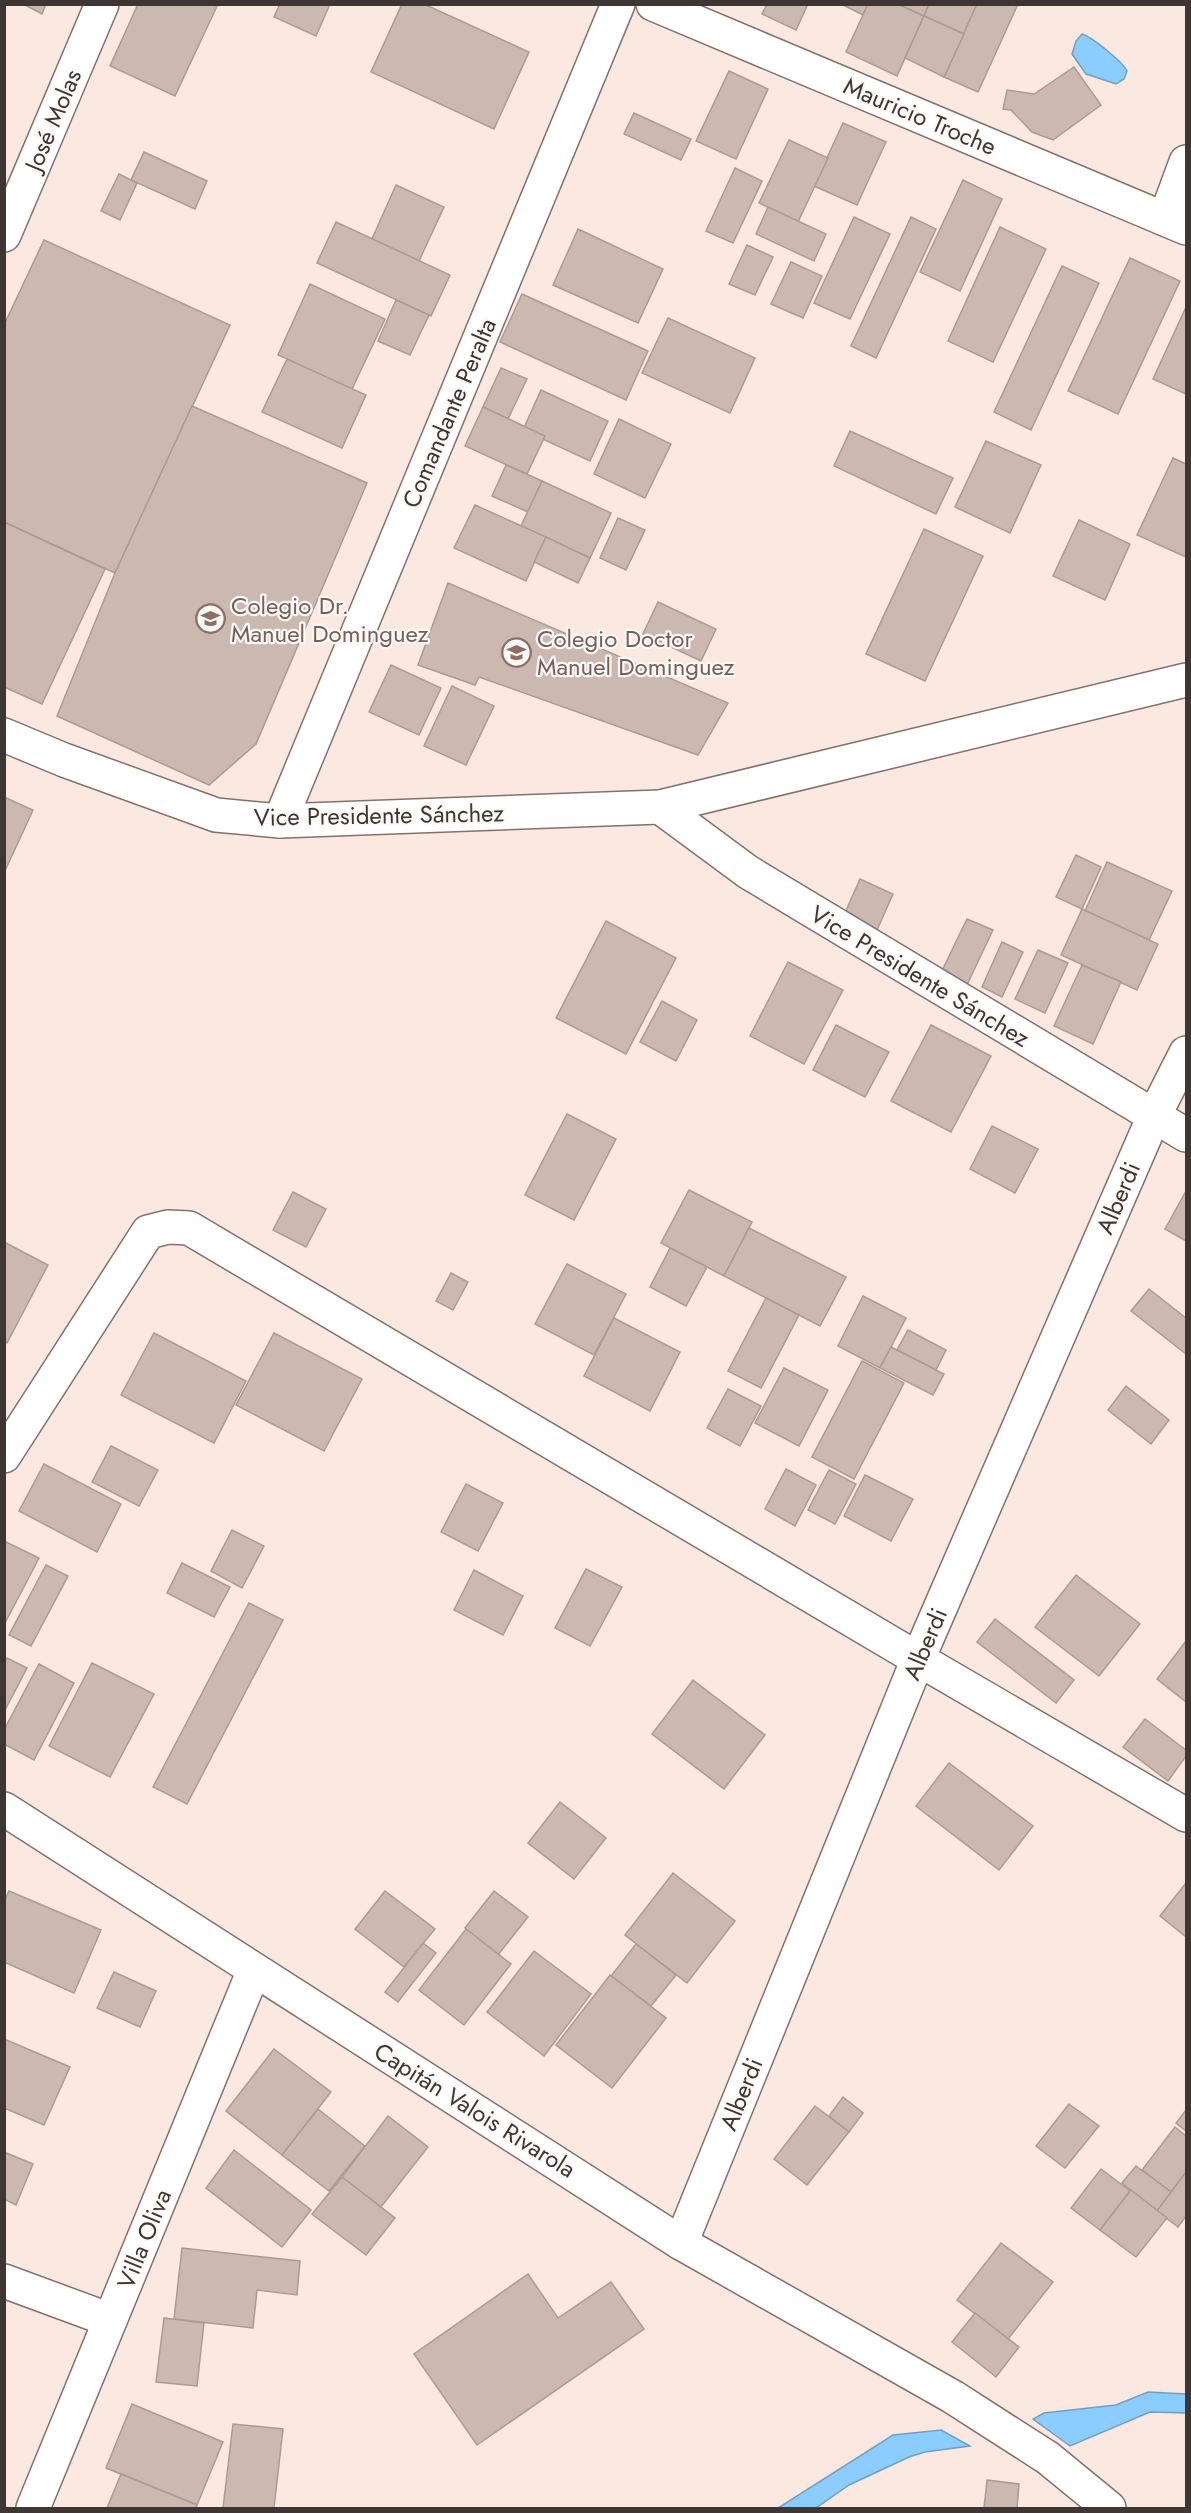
<svg xmlns="http://www.w3.org/2000/svg" width="1191" height="2513" viewBox="0 0 1191 2513" font-family="Jost,sans-serif">
	<style>
		.water { fill: #8acdfe; stroke: #73a0c1; stroke-width: 1.5 }
		.building { fill: #cab8b1; stroke: #ac9b94; stroke-width: 1.5 }
		.lines { fill: none; stroke-linecap: round; stroke-linejoin: round }
		.minor-casing { stroke: #83726c; stroke-width: 36 }
		.major-casing { stroke: #83726c; stroke-width: 36 }
		.minor { stroke: #fff; stroke-width: 33 }
		.major { stroke: #fff; stroke-width: 33 }
		.labels { text-anchor: middle; dominant-baseline: central; stroke-width: 4.5; stroke-linejoin: round; paint-order: stroke }
		.street-label { font-size: 24px; fill: #3e3634; stroke: #fdf9f7 }
		.education-label { font-size: 24px; fill: #785e54; stroke: #fdf9f7; text-anchor: start }
	</style>
	<rect width="100%" height="100%" fill="#fbe8e1"/>
	<g class="water">
		<path d="M 1082,34 C 1092,37 1123,62 1127,71 L 1124,79 L 1116,84 L 1086,74 L 1072,54 L 1076,41 Z"/>
		<polygon points="1148,2392 1186,2394 1186,2413 1150,2412 1070,2446 1033,2419 1044,2413 1116,2405"/>
		<polygon points="941,2430 970,2446 925,2452 909,2457 849,2485 816,2508 778,2508 893,2435"/>
	</g>
	<g class="building">
		<polygon points="23,4 46,4 42,14"/>
		<polygon points="138,4 218,4 175,96 110,66"/>
		<polygon points="280,4 330,4 316,36 274,17"/>
		<polygon points="402,4 424,4 529,52 494,129 371,72"/>
		<polygon points="767,4 808,4 796,30 762,14"/>
		<polygon points="841,4 868,4 863,15"/>
		<polygon points="868,4 898,4 924,16 897,76 846,52"/>
		<polygon points="898,4 929,4 924,16"/>
		<polygon points="929,4 977,4 964,34 924,16"/>
		<polygon points="977,4 1018,4 978,92 944,77"/>
		<polygon points="924,16 964,34 944,77 905,58"/>
		<polygon points="1074,67 1101,105 1053,140 1032,132 1011,110 1003,109 1007,90 1034,94"/>
		<polygon points="729,71 768,89 736,159 696,141"/>
		<polygon points="634,113 691,139 681,160 624,134"/>
		<polygon points="843,123 886,142 857,205 814,186"/>
		<polygon points="789,140 828,158 798,222 759,203"/>
		<polygon points="144,152 207,181 195,209 131,180"/>
		<polygon points="735,168 762,181 733,243 706,231"/>
		<polygon points="119,174 137,183 120,220 101,211"/>
		<polygon points="963,180 1002,199 960,291 920,272"/>
		<polygon points="396,185 444,207 419,261 372,239"/>
		<polygon points="768,207 826,234 814,261 756,234"/>
		<polygon points="854,217 890,234 850,319 814,303"/>
		<polygon points="911,217 936,229 876,358 851,346"/>
		<polygon points="336,222 450,275 431,316 317,263"/>
		<polygon points="1000,227 1046,249 993,362 948,341"/>
		<polygon points="578,229 663,269 638,323 553,285"/>
		<polygon points="44,240 230,325 115,573 4,522 4,325"/>
		<polygon points="747,245 773,257 755,295 729,284"/>
		<polygon points="1130,258 1180,281 1118,414 1068,391"/>
		<polygon points="791,262 822,276 803,318 771,304"/>
		<polygon points="1062,266 1099,283 1031,430 994,412"/>
		<polygon points="310,284 385,319 352,389 278,355"/>
		<polygon points="522,294 648,351 626,400 500,342"/>
		<polygon points="396,300 429,315 410,355 378,341"/>
		<polygon points="1186,307 1186,394 1153,379"/>
		<polygon points="668,318 755,358 730,413 642,373"/>
		<polygon points="287,359 366,395 342,448 262,412"/>
		<polygon points="501,368 527,379 508,419 483,407"/>
		<polygon points="541,390 608,421 590,461 523,430"/>
		<polygon points="192,406 367,483 256,744 209,785 57,716 115,573"/>
		<polygon points="483,407 545,436 527,474 465,446"/>
		<polygon points="619,419 671,444 645,498 594,474"/>
		<polygon points="850,431 953,478 936,514 834,466"/>
		<polygon points="986,441 1041,465 1010,533 955,507"/>
		<polygon points="1173,458 1186,464 1186,557 1137,535"/>
		<polygon points="506,465 542,481 528,512 492,496"/>
		<polygon points="542,481 611,513 590,558 521,526"/>
		<polygon points="475,505 546,537 526,581 454,548"/>
		<polygon points="618,518 645,530 626,570 600,558"/>
		<polygon points="1079,520 1130,544 1105,600 1053,576"/>
		<polygon points="4,522 105,569 42,704 4,687"/>
		<polygon points="924,529 983,556 925,681 866,654"/>
		<polygon points="546,537 590,558 578,583 534,562"/>
		<polygon points="448,583 728,703 698,755 479,677 475,685 418,665"/>
		<polygon points="658,602 716,629 701,661 643,634"/>
		<polygon points="391,665 441,688 419,735 369,712"/>
		<polygon points="452,686 494,706 466,765 424,746"/>
		<polygon points="4,797 33,810 4,873"/>
		<polygon points="1076,855 1101,867 1082,909 1056,897"/>
		<polygon points="1107,862 1172,891 1149,940 1085,911"/>
		<polygon points="860,879 893,894 877,930 844,915"/>
		<polygon points="1082,909 1158,944 1137,990 1061,955"/>
		<polygon points="967,919 993,930 965,989 939,977"/>
		<polygon points="606,921 676,958 626,1054 556,1018"/>
		<polygon points="1002,942 1023,952 1002,997 982,987"/>
		<polygon points="1038,950 1068,963 1045,1013 1015,999"/>
		<polygon points="788,962 843,990 804,1064 750,1036"/>
		<polygon points="1082,965 1121,982 1093,1044 1054,1026"/>
		<polygon points="662,1001 697,1020 676,1061 640,1042"/>
		<polygon points="836,1025 889,1052 865,1097 813,1070"/>
		<polygon points="931,1025 991,1056 951,1132 891,1101"/>
		<polygon points="567,1114 616,1139 574,1220 525,1195"/>
		<polygon points="992,1126 1038,1149 1015,1193 970,1169"/>
		<polygon points="689,1190 752,1222 724,1276 661,1243"/>
		<polygon points="1186,1191 1186,1241 1165,1229"/>
		<polygon points="293,1192 326,1209 306,1247 273,1230"/>
		<polygon points="749,1228 846,1277 820,1326 724,1276"/>
		<polygon points="4,1242 48,1265 7,1343 4,1341"/>
		<polygon points="670,1248 707,1267 686,1306 650,1287"/>
		<polygon points="567,1264 626,1294 594,1355 535,1324"/>
		<polygon points="451,1273 468,1282 453,1310 436,1301"/>
		<polygon points="1149,1289 1186,1318 1186,1354 1131,1311"/>
		<polygon points="863,1296 906,1318 880,1368 838,1346"/>
		<polygon points="766,1298 799,1315 761,1388 728,1371"/>
		<polygon points="614,1318 680,1352 650,1411 584,1376"/>
		<polygon points="908,1330 946,1350 936,1370 897,1350"/>
		<polygon points="154,1333 246,1381 214,1443 121,1395"/>
		<polygon points="274,1333 362,1379 324,1451 236,1405"/>
		<polygon points="891,1347 944,1374 933,1395 880,1368"/>
		<polygon points="862,1361 904,1383 854,1479 812,1457"/>
		<polygon points="784,1368 828,1390 799,1446 755,1423"/>
		<polygon points="1126,1386 1169,1420 1151,1444 1108,1410"/>
		<polygon points="728,1389 761,1406 740,1446 707,1428"/>
		<polygon points="111,1446 158,1470 139,1506 92,1482"/>
		<polygon points="44,1464 121,1504 97,1552 19,1511"/>
		<polygon points="786,1469 816,1485 795,1526 765,1509"/>
		<polygon points="829,1470 856,1484 835,1524 808,1510"/>
		<polygon points="865,1475 913,1499 891,1541 844,1516"/>
		<polygon points="466,1484 503,1503 478,1551 441,1532"/>
		<polygon points="232,1530 264,1546 242,1588 211,1571"/>
		<polygon points="4,1541 39,1558 4,1625"/>
		<polygon points="182,1563 230,1587 214,1617 167,1593"/>
		<polygon points="46,1565 68,1576 31,1646 9,1635"/>
		<polygon points="586,1569 622,1587 590,1646 555,1628"/>
		<polygon points="474,1570 523,1596 503,1635 454,1610"/>
		<polygon points="1076,1575 1140,1624 1099,1676 1035,1627"/>
		<polygon points="249,1603 283,1620 187,1804 153,1787"/>
		<polygon points="995,1619 1074,1680 1056,1703 977,1642"/>
		<polygon points="1186,1641 1186,1702 1157,1679"/>
		<polygon points="7,1658 27,1668 4,1712 4,1663"/>
		<polygon points="92,1663 154,1694 110,1777 49,1746"/>
		<polygon points="39,1664 74,1683 34,1760 4,1744 4,1730"/>
		<polygon points="693,1680 765,1735 724,1789 652,1734"/>
		<polygon points="1145,1719 1186,1750 1186,1756 1168,1781 1123,1747"/>
		<polygon points="949,1763 1033,1826 999,1870 916,1806"/>
		<polygon points="560,1802 606,1838 574,1879 528,1843"/>
		<polygon points="673,1873 735,1921 687,1983 625,1935"/>
		<polygon points="1186,1883 1186,1937 1160,1916"/>
		<polygon points="9,1891 101,1930 74,1993 4,1962 4,1902"/>
		<polygon points="385,1891 435,1929 404,1967 355,1929"/>
		<polygon points="494,1891 528,1917 498,1955 465,1928"/>
		<polygon points="466,1929 511,1964 464,2025 419,1990"/>
		<polygon points="423,1943 436,1953 398,2002 385,1992"/>
		<polygon points="636,1944 676,1975 651,2006 611,1976"/>
		<polygon points="534,1951 591,1994 544,2056 487,2012"/>
		<polygon points="114,1972 156,1991 140,2027 97,2008"/>
		<polygon points="610,1975 666,2018 612,2088 556,2045"/>
		<polygon points="4,2039 70,2067 44,2125 4,2108"/>
		<polygon points="274,2049 331,2092 282,2155 226,2111"/>
		<polygon points="843,2097 863,2113 849,2132 829,2116"/>
		<polygon points="1069,2104 1099,2126 1065,2168 1036,2146"/>
		<polygon points="815,2106 849,2132 807,2185 774,2159"/>
		<polygon points="318,2109 365,2146 329,2191 282,2155"/>
		<polygon points="1186,2110 1186,2131 1176,2123"/>
		<polygon points="388,2116 428,2147 381,2207 342,2177"/>
		<polygon points="1175,2127 1186,2136 1186,2172 1171,2192 1142,2170"/>
		<polygon points="234,2150 311,2210 282,2247 206,2188"/>
		<polygon points="4,2152 33,2164 16,2205 4,2199"/>
		<polygon points="1136,2166 1171,2192 1157,2211 1122,2183"/>
		<polygon points="1101,2169 1130,2191 1100,2230 1071,2208"/>
		<polygon points="1186,2172 1186,2216 1178,2227 1157,2211"/>
		<polygon points="342,2177 395,2218 366,2255 312,2214"/>
		<polygon points="1131,2190 1167,2218 1136,2257 1100,2230"/>
		<polygon points="1001,2243 1053,2282 1008,2339 957,2300"/>
		<polygon points="182,2248 300,2261 297,2295 257,2290 253,2328 174,2319"/>
		<polygon points="528,2274 558,2318 611,2282 644,2329 477,2445 414,2354"/>
		<polygon points="975,2313 1019,2347 996,2377 952,2342"/>
		<polygon points="164,2318 204,2323 197,2386 156,2382"/>
		<polygon points="132,2404 223,2442 197,2505 106,2468"/>
		<polygon points="233,2424 283,2429 274,2508 223,2508"/>
		<polygon points="121,2474 197,2505 196,2508 107,2508"/>
		<polygon points="987,2480 1019,2484 1017,2508 984,2508"/>
	</g>
	<g class="lines">
		<defs>
			<g id="minor">
				<polyline points="653,4 1186,228"/>
				<polyline points="1165,219 1186,162"/>
				<polyline points="4,235 102,4"/>
				<polyline points="660,807 748,872 1186,1135"/>
				<polyline points="280,821 660,807 1186,680"/>
				<polyline points="4,1456 148,1232 168,1227 189,1228 918,1659 1186,1815"/>
				<polyline points="4,1809 681,2243 953,2397 1048,2458 1109,2508"/>
				<polyline points="681,2243 918,1659 1154,1116 1186,1053"/>
				<polyline points="4,2281 110,2320"/>
				<polyline points="33,2508 254,1970"/>
			</g>
			<polyline id="major" points="4,735 64,760 216,815 280,821 618,4"/>
		</defs>
		<use href="#minor" class="minor-casing"/>
		<use href="#major" class="major-casing"/>
		<use href="#minor" class="minor"/>
		<use href="#major" class="major"/>
	</g>
	<defs>
		<symbol id="school-ring" viewBox="-11 -11 22 22"><circle r="9.5" fill="#fdf9f7" stroke="#8d6e63" stroke-width="1.5"/><path d="M0-5L7-2L0 1L-7-2ZM-4 1L0 2.5L4 1V4Q0 6-4 4Z" fill="#8d6e63"/></symbol>
	</defs>
	<g fill-rule="evenodd">
		<use href="#school-ring" x="194" y="602" width="33" height="33"/>
		<use href="#school-ring" x="500" y="636" width="33" height="33"/>
	</g>
	<g class="labels">
		<g class="street-label">
			<text transform="translate(920 116) rotate(23)">Mauricio Troche</text>
			<text transform="translate(53 120) rotate(-67)">José Molas</text>
			<text transform="translate(449 413) rotate(-67)">Comandante Peralta</text>
			<text transform="translate(379 815) rotate(-1)">Vice Presidente Sánchez</text>
			<text transform="translate(920 976) rotate(31)">Vice Presidente Sánchez</text>
			<text transform="translate(1118 1198) rotate(-67)">Alberdi</text>
			<text transform="translate(925 1644) rotate(-67)">Alberdi</text>
			<text transform="translate(741 2094) rotate(-68)">Alberdi</text>
			<text transform="translate(475 2110) rotate(32)">Capitán Valois Rivarola</text>
			<text transform="translate(144 2239) rotate(-68)">Villa Oliva</text>
		</g>
		<g class="education-label">
			<text x="231" y="605">Colegio Dr.<tspan x="231" dy="28">Manuel Dominguez</tspan></text>
			<text x="537" y="638">Colegio Doctor<tspan x="537" dy="28">Manuel Dominguez</tspan></text>
		</g>
	</g>
	<rect width="1191" height="2513" fill="none" stroke="#3e3634" stroke-width="12"/>
</svg>
